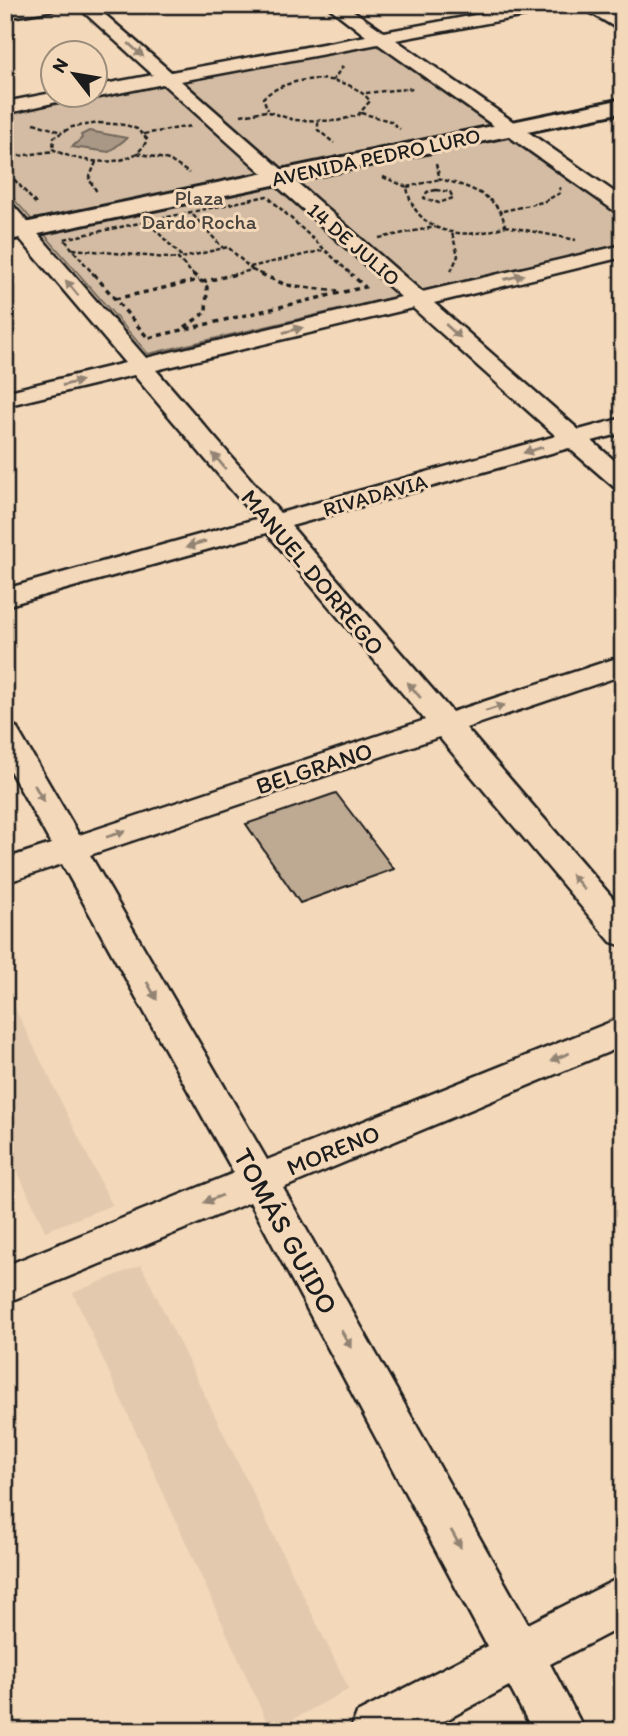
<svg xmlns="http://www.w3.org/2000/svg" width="628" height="1736" viewBox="0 0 628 1736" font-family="Itim,sans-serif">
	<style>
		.built { fill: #e3caae }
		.green { fill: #d3bca3; stroke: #786c60; stroke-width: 2 }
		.water { fill: #a99885; stroke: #71665b; stroke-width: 2 }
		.building { fill: #bea992; stroke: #1c1c1c; stroke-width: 2 }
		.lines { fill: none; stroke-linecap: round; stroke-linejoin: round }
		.minor-casing { stroke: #1c1c1c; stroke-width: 5 }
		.primary-casing { stroke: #1c1c1c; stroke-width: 6 }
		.path-far1 { stroke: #1c1c1c; stroke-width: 2.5; stroke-dasharray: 4.5 2.5; stroke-linecap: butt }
		.path { stroke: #1c1c1c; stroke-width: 3.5; stroke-dasharray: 5 4.5; stroke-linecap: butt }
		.minor { fill: #f3d8ba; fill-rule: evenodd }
		.primary { fill: #f3d8ba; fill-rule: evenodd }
		.oneway { fill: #928373 }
		.labels { text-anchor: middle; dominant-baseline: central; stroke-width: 6; stroke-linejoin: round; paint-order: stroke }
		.far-street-label { font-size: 21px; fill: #1c1c1c; stroke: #f3d8ba }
		.far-park-label { font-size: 21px; fill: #4a443e; stroke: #f3d8ba }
		.street-label { font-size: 24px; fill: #1c1c1c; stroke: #f3d8ba }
		.near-street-label { font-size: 28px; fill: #1c1c1c; stroke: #f3d8ba }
	</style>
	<rect width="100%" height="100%" fill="#f3d8ba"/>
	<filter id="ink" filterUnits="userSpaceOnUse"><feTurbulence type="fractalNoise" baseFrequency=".0143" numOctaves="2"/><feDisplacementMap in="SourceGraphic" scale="14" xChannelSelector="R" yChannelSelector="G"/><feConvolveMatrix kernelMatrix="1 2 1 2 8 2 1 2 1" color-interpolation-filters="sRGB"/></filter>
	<g filter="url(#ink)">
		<g class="built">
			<polygon points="5,988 112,1205 45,1231 5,1144"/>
			<polygon points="141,1265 349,1689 271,1731 73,1293"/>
		</g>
		<polygon class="green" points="378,42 623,215 623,244 148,354 5,189 5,114"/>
		<polygon class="water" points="89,131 127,138 109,152 72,147 82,138 81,135"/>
		<polygon class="building" points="336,793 394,869 300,903 246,824"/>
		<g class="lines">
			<defs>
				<g id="minor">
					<polygon points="21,5 61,5 53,10 5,18 5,8"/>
					<path d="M 76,5 L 94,5 L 171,72 L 366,36 L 326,5 L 345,5 L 384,32 L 529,5 L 565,5 L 557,10 L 396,40 L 623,198 L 623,214 L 616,212 L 378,44 L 181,81 L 422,292 L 623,245 L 623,257 L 434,303 L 579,430 L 623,418 L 623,433 L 592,441 L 623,468 L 623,490 L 614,487 L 569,448 L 291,526 L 452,712 L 623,656 L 623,675 L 466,728 L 623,910 L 623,946 L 611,942 L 439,737 L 90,855 L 267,1160 L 623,1017 L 623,1046 L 283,1188 L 528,1624 L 623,1576 L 623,1626 L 550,1664 L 585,1731 L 533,1731 L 509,1686 L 426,1731 L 350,1731 L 357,1713 L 487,1646 L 250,1202 L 5,1303 L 5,1266 L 234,1173 L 62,864 L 5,883 L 5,859 L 51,844 L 5,762 L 5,724 L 16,727 L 79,835 L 425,720 L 267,533 L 5,606 L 5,589 L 256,519 L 134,375 L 5,406 L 5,392 L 125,363 L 5,221 L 5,202 L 12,204 L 146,358 L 401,297 L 163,84 L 94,98 L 87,95 L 5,114 L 5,102 L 52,93 L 94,94 L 94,86 L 153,75 ZM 413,308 L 556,436 L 280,513 L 156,370 Z"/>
					<polygon points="578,5 598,5 623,20 623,32"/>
				</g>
				<polygon id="primary" points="623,99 623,112 5,241 5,227"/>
			</defs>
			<use href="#minor" class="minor-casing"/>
			<use href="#primary" class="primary-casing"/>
			<g class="path-far1">
				<polyline points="332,81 344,65"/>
				<polyline points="366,93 414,88"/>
				<polyline points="361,113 390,121 400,129"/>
				<path d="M 241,115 L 266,111 L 294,120 L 337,121 L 358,115 L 370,101 C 346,71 290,74 263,98 L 268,110"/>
				<polyline points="318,122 318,130 334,143"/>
				<polyline points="34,123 61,132"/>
				<path d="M 99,123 L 126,125 L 137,129 L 147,139 C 136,172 76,163 53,149 L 54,137 L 72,127 Z"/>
				<polyline points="144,134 191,126"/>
				<polyline points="137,153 169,160 189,173"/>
				<polyline points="5,158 54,151"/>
				<polyline points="96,162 89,179 97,192"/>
				<polyline points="5,169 37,205"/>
				<path d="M 383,177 L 407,187 C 414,234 466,242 505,226 C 501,196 467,186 440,179 L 436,164"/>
				<polyline points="407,187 440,179"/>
				<polygon points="436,190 450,192 453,198 439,203 424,198 427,192"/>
				<polyline points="503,211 543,202 560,193 560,187"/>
				<polyline points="193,215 223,248"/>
				<polyline points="149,223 182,257"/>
				<polyline points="505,226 576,240"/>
				<polyline points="379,238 435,227"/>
				<polyline points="73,249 178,259"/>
				<polyline points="250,267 325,250"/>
				<polyline points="252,270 265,276"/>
				<polyline points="451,271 458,256 452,233"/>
				<polyline points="95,276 64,239 267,196 353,276"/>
				<polyline points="195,276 178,259 228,247 252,270 228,276"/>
			</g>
			<g class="path">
				<polyline points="94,274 148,338 365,287 351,274"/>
				<polyline points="193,274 202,282"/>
				<polyline points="261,274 286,285 338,291"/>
				<polyline points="202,282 236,274"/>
				<polyline points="115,299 199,280"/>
				<polyline points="185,327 206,312 207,287 202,282"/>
			</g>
			<use href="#minor" class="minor"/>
			<use href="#primary" class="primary"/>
		</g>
		<defs><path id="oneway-solid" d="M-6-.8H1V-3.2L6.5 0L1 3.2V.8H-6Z" transform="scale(1.75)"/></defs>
		<g class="oneway">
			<use href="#oneway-solid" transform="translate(136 50) rotate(42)"/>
			<use href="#oneway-solid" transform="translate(514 277) rotate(-14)"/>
			<use href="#oneway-solid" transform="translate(72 288) rotate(-130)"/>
			<use href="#oneway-solid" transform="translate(293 330) rotate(-14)"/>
			<use href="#oneway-solid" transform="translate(453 331) rotate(42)"/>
			<use href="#oneway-solid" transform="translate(72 383) rotate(-14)"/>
			<use href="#oneway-solid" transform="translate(533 450) rotate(164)"/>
			<use href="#oneway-solid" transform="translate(219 461) rotate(-130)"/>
			<use href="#oneway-solid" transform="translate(196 544) rotate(164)"/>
			<use href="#oneway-solid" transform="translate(414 690) rotate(-130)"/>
			<use href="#oneway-solid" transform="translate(495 708) rotate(-18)"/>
			<use href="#oneway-solid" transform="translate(39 793) rotate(60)"/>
			<use href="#oneway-solid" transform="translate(116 834) rotate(-18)"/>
			<use href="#oneway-solid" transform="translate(578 882) rotate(-131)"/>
			<use href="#oneway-solid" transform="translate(152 991) rotate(61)"/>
			<use href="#oneway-solid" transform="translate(560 1057) rotate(158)"/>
			<use href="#oneway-solid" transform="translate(213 1199) rotate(158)"/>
			<use href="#oneway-solid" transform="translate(346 1339) rotate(61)"/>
			<use href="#oneway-solid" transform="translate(456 1539) rotate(61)"/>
		</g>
	</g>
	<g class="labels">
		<g class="far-street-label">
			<text transform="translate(376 157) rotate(-12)">AVENIDA PEDRO LURO</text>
			<text transform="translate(354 244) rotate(41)">14 DE JULIO</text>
			<text transform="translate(375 495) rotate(-16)">RIVADAVIA</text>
		</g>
		<g class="far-park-label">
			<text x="199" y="197">Plaza<tspan x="199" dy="24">Dardo Rocha</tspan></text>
		</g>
		<g class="street-label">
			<text transform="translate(313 572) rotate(50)">MANUEL DORREGO</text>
			<text transform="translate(314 768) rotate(-18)">BELGRANO</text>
			<text transform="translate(333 1150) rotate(-22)">MORENO</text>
		</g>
		<g class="near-street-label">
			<text transform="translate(286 1231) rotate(61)">TOMÁS GUIDO</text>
		</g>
	</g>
	<rect width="628" height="1736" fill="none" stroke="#f3d8ba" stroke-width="28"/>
	<rect x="14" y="14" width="600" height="1708" fill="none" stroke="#1c1c1c" stroke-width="2.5" filter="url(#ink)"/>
	<g transform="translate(74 74) rotate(301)"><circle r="33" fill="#f3d8ba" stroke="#9d8d7b" stroke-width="2"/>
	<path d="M0-5L12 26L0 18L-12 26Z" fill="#1c1c1c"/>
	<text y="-10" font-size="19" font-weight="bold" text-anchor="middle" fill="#1c1c1c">N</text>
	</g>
</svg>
